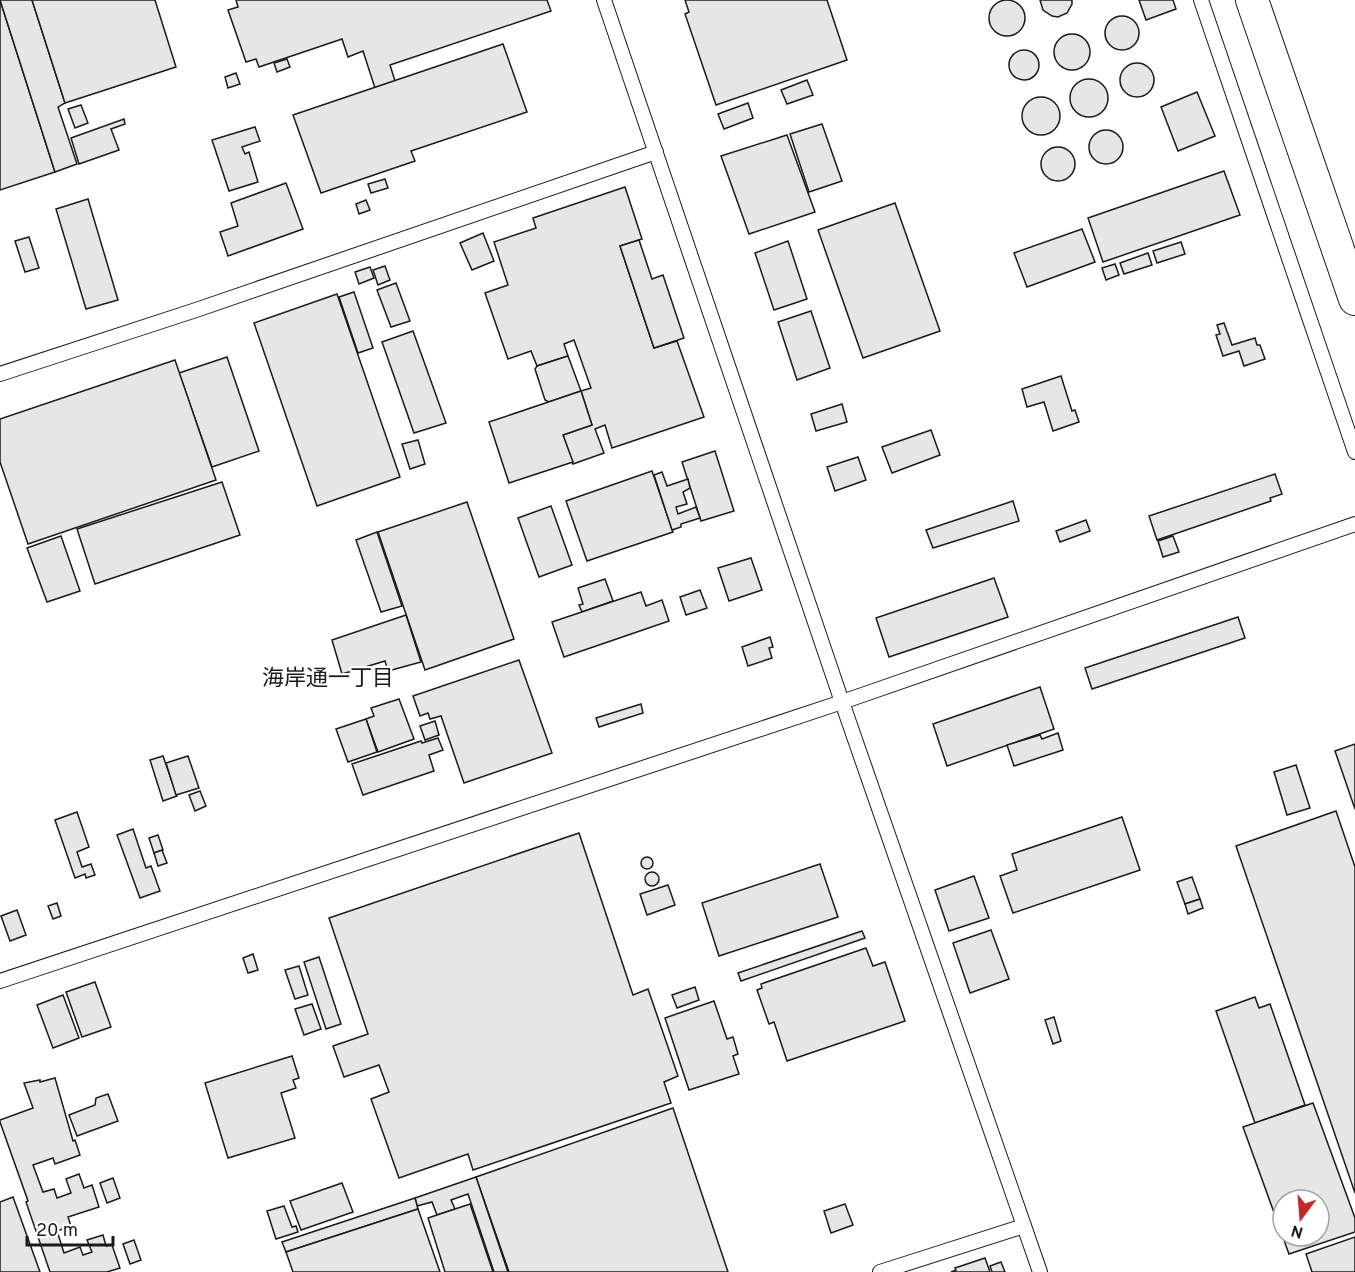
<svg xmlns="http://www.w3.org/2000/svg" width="1355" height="1272" viewBox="0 0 1355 1272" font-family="Overpass,'Noto Sans JP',sans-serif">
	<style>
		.building { fill: #e6e6e6; stroke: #1a1a1a; stroke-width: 1.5; fill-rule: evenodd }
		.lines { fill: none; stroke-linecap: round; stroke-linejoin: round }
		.service-casing { stroke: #1a1a1a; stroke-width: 16 }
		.tertiary-casing { stroke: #1a1a1a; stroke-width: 34 }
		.service { stroke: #fff; stroke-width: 14 }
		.tertiary { stroke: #fff; stroke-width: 32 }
		.labels { text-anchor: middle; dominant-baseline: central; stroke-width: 4.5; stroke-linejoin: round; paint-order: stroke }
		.neighbourhood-label { font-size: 22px; fill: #1a1a1a; stroke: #fff }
	</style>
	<rect width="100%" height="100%" fill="#fff"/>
	<g class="building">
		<polygon points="0,0 55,172 0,190"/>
		<polygon points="0,0 32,0 65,103 58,107 77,164 55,172"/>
		<polygon points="32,0 155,0 176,67 65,103"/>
		<polygon points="236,0 547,0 551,11 390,65 395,81 375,88 363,51 348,57 342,39 259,67 256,59 246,62 228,10 238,7"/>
		<polygon points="685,0 827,0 847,60 716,105 685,14 689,12"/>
		<polygon points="1040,0 1072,0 1072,4 1067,13 1058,17 1052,16 1043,10"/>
		<polygon points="1139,0 1173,0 1176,9 1146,20"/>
		<circle cx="1007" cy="18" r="18"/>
		<circle cx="1122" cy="33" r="17"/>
		<circle cx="1072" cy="52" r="18"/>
		<polygon points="503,44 527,112 411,151 415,161 321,193 293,115"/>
		<circle cx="1024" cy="65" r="15"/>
		<polygon points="287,59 290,67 277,72 274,63"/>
		<circle cx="1137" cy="80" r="17"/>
		<polygon points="236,73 240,84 228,88 225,77"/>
		<circle cx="1089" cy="98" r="19"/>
		<polygon points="807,80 813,95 787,104 781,90"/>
		<polygon points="1197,92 1215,136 1178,151 1161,107"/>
		<circle cx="1041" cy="116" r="19"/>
		<polygon points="748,103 753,118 724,129 718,114"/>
		<polygon points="81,105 88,123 75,128 68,109"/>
		<polygon points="124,119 125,124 111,129 119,150 79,164 71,138"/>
		<polygon points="822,124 842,181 809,192 790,134"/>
		<polygon points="255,127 260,141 242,147 245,154 249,152 258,182 229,191 212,140"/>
		<circle cx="1106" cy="147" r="17"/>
		<polygon points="787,135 815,212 749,234 721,156"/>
		<circle cx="1058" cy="164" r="17"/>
		<polygon points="1224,171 1240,215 1103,262 1088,218"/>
		<polygon points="385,179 388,188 371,193 368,184"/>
		<polygon points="286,183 303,229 228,256 220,232 238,226 231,203"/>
		<polygon points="625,187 642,239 620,246 654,348 677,341 704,417 612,448 605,425 595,429 604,453 573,464 563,435 592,425 581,391 591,388 574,340 564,344 568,356 537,366 531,351 508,359 485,293 508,285 494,242 536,228 533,218"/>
		<polygon points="88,199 118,300 86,309 56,209"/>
		<polygon points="366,200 370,210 359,214 356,204"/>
		<polygon points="895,203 940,331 863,358 818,230"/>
		<polygon points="1082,229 1095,262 1027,287 1014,253"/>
		<polygon points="483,233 494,261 472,270 460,243"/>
		<polygon points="29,237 39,268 25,272 15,241"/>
		<polygon points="639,240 652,279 663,275 684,338 654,348 620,246"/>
		<polygon points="788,241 807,299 774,310 755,253"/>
		<polygon points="1181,242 1185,254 1157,263 1153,251"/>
		<polygon points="1148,253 1152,265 1124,274 1120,263"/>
		<polygon points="1115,264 1119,275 1106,280 1102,268"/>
		<polygon points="385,266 390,280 378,285 373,270"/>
		<polygon points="370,267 374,278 359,284 355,272"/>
		<polygon points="396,283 410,321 391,327 377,290"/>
		<polygon points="354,292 373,348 358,353 339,297"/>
		<polygon points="337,294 400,477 317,506 254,323"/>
		<polygon points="811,311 830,368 797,380 778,322"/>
		<polygon points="1224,323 1232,345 1255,338 1257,345 1260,345 1265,359 1244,366 1239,351 1223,356 1216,335 1220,334 1217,325"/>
		<polygon points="413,331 446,423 414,433 382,342"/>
		<polygon points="568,356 581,391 549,402 545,400 535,369 537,366"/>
		<polygon points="227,357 259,451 212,467 179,373"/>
		<polygon points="175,360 216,480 28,544 0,462 0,419"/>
		<polygon points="1061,376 1072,411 1075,410 1079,422 1053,431 1044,402 1027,407 1022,389"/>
		<polygon points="581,391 592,425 563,435 573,462 509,483 489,422"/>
		<polygon points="842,404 847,422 816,431 811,414"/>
		<polygon points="931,430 940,455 892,473 882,447"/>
		<polygon points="418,440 425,464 410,469 402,444"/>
		<polygon points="715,451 734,511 701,521 682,462"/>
		<polygon points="858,457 866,480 835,491 827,467"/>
		<polygon points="652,471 673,532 587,561 566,501"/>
		<polygon points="662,472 667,486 688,479 690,488 683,492 687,504 676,507 678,514 696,507 700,518 681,524 681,527 672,530 654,475"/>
		<polygon points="1275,474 1282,494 1270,498 1271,501 1157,540 1149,516"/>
		<polygon points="222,482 240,535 95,584 77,529"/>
		<polygon points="1013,501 1019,521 933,548 926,530"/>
		<polygon points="467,502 514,639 425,670 378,532"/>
		<polygon points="551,506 572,565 539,577 518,518"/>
		<polygon points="1086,520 1090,531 1060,542 1056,531"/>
		<polygon points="377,532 402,606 381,612 356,540"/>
		<polygon points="61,536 80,591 47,602 27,548"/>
		<polygon points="1173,536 1179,552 1163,557 1158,541"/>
		<polygon points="751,558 762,590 729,601 718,568"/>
		<polygon points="994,578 1008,617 889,657 876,618"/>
		<polygon points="605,579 613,601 582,612 579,605 583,604 578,588"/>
		<polygon points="700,590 707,608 686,615 680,597"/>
		<polygon points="641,592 646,606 662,600 669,621 564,657 552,622"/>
		<polygon points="406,615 421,662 388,671 385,661 342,674 332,640"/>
		<polygon points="1238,617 1245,638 1092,689 1085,668"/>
		<polygon points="770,637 773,647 769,648 772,658 748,666 742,647"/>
		<polygon points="519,660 552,753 464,783 441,716 430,719 428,713 420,716 413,696"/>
		<polygon points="1040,687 1054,729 947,766 933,724"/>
		<polygon points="399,699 414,739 378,752 366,719 374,716 371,708"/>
		<polygon points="641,704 643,713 599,727 596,718"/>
		<polygon points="366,719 377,752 348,762 336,729"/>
		<polygon points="435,721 439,735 425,740 420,726"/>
		<polygon points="1058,733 1063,750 1014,766 1007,745 1040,735 1042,739"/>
		<polygon points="438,738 443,750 429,755 434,771 363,795 352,764 421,741 422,743"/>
		<polygon points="1355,744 1355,809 1335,751"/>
		<polygon points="163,756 177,796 163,801 150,760"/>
		<polygon points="188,756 199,788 176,795 166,763"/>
		<polygon points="1296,765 1310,808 1287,815 1274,772"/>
		<polygon points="200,791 206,806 195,811 189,795"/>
		<polygon points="1336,811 1355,867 1355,1193 1236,846"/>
		<polygon points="77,812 89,847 77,852 82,867 91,864 95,875 86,878 85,874 75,878 55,820"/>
		<polygon points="1122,817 1140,870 1013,913 1000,876 1017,870 1012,854"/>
		<polygon points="133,829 146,868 151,866 160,891 140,898 117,835"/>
		<polygon points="579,833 633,995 648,989 678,1076 664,1082 671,1103 473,1170 468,1154 399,1178 371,1099 389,1092 379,1065 344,1077 333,1046 368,1034 329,918"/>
		<polygon points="158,835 163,850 154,853 149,838"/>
		<polygon points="162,850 167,863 158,866 154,853"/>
		<circle cx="647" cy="863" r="6"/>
		<polygon points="820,864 838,917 719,956 702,903"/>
		<circle cx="652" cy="879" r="7"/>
		<polygon points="974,876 989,918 949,931 935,890"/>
		<polygon points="1192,877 1200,899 1185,904 1177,882"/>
		<polygon points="668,885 675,905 647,915 640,894"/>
		<polygon points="1200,899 1203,908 1188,914 1185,904"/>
		<polygon points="57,903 61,916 53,919 48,906"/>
		<polygon points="17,910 26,935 10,941 1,916"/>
		<polygon points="991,930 1009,979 970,993 953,943"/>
		<polygon points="862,931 865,938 741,981 738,973"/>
		<polygon points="866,948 873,966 885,962 905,1021 787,1061 774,1022 769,1024 757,990 762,988 761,984"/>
		<polygon points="253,954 258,970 248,973 243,958"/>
		<polygon points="319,957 341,1024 326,1029 304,962"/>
		<polygon points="299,966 308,995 295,999 285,970"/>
		<polygon points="95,982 111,1027 82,1037 66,992"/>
		<polygon points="695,987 699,1000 677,1008 672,995"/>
		<polygon points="63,995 79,1038 53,1048 37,1005"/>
		<polygon points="1255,997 1259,1008 1270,1004 1305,1105 1255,1123 1216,1011"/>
		<polygon points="714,1001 727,1039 733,1037 738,1054 733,1056 739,1074 689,1090 665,1018"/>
		<polygon points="312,1004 321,1029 304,1035 295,1009"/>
		<polygon points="1054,1017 1061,1041 1053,1044 1045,1020"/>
		<polygon points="292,1056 299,1078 293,1080 296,1088 281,1093 295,1138 228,1158 205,1083"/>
		<polygon points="55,1078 73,1141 75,1140 80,1155 55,1164 53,1158 33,1165 43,1192 54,1189 57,1198 71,1193 66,1179 79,1174 84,1188 92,1185 99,1207 68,1217 71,1226 57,1231 64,1253 80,1247 83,1255 92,1252 87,1240 103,1235 106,1246 112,1245 120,1268 107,1272 50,1272 26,1202 28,1201 0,1122 0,1120 33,1108 24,1083 40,1080 40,1082"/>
		<polygon points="108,1094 118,1121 77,1136 69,1115 95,1105 96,1098"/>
		<path d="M 1313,1103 L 1355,1218 L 1355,1232 L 1289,1254 L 1243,1127 ZM 1283,1200 L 1319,1200 L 1319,1236 L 1283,1236 Z"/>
		<polygon points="673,1108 728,1272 509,1272 476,1177"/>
		<polygon points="476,1177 508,1272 494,1272 468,1194 451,1200 455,1209 437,1215 432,1202 417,1206 415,1198"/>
		<polygon points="113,1178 120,1198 107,1203 100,1183"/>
		<polygon points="342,1183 353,1212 301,1230 290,1201"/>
		<polygon points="13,1197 40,1272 0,1272 0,1202"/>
		<polygon points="415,1198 418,1209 286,1252 282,1242"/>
		<polygon points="470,1204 493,1272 445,1272 428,1218"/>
		<polygon points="845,1204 853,1225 831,1233 824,1211"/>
		<polygon points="284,1206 292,1227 296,1226 298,1232 276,1239 267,1211"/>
		<polygon points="418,1209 440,1272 293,1272 286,1252"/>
		<polygon points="1355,1237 1355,1272 1312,1272 1306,1254"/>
		<polygon points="134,1240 141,1260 130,1264 123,1244"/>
		<polygon points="985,1258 990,1272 951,1272 956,1270 955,1268"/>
		<polygon points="1001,1262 1005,1272 992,1272 990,1266"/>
	</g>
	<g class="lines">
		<defs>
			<g id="service">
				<polyline points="604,0 842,702 1040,1272"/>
				<polyline points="1201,0 1355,452"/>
				<polyline points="0,374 196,310 656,152"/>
				<polyline points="0,981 842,702 1355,524"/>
				<polyline points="880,1272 1024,1226"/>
			</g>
			<polyline id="tertiary" points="1252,0 1355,299"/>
		</defs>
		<use href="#service" class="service-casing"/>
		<use href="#tertiary" class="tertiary-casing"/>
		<use href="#service" class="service"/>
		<use href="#tertiary" class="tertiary"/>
	</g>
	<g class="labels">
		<g class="neighbourhood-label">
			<text x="328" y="679">海岸通一丁目</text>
		</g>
	</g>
	<g transform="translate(1301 1218) rotate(196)"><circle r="28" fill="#ffffff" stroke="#a3a3a3" stroke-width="1.5"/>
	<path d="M0-4.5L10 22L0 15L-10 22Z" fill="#c62828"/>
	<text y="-9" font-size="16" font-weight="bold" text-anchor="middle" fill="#1a1a1a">N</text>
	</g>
	<path d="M27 1236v9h86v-9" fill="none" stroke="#1a1a1a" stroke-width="3"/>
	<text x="36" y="1236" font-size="18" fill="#1a1a1a" stroke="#ffffff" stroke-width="4.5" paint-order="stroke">20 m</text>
</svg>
